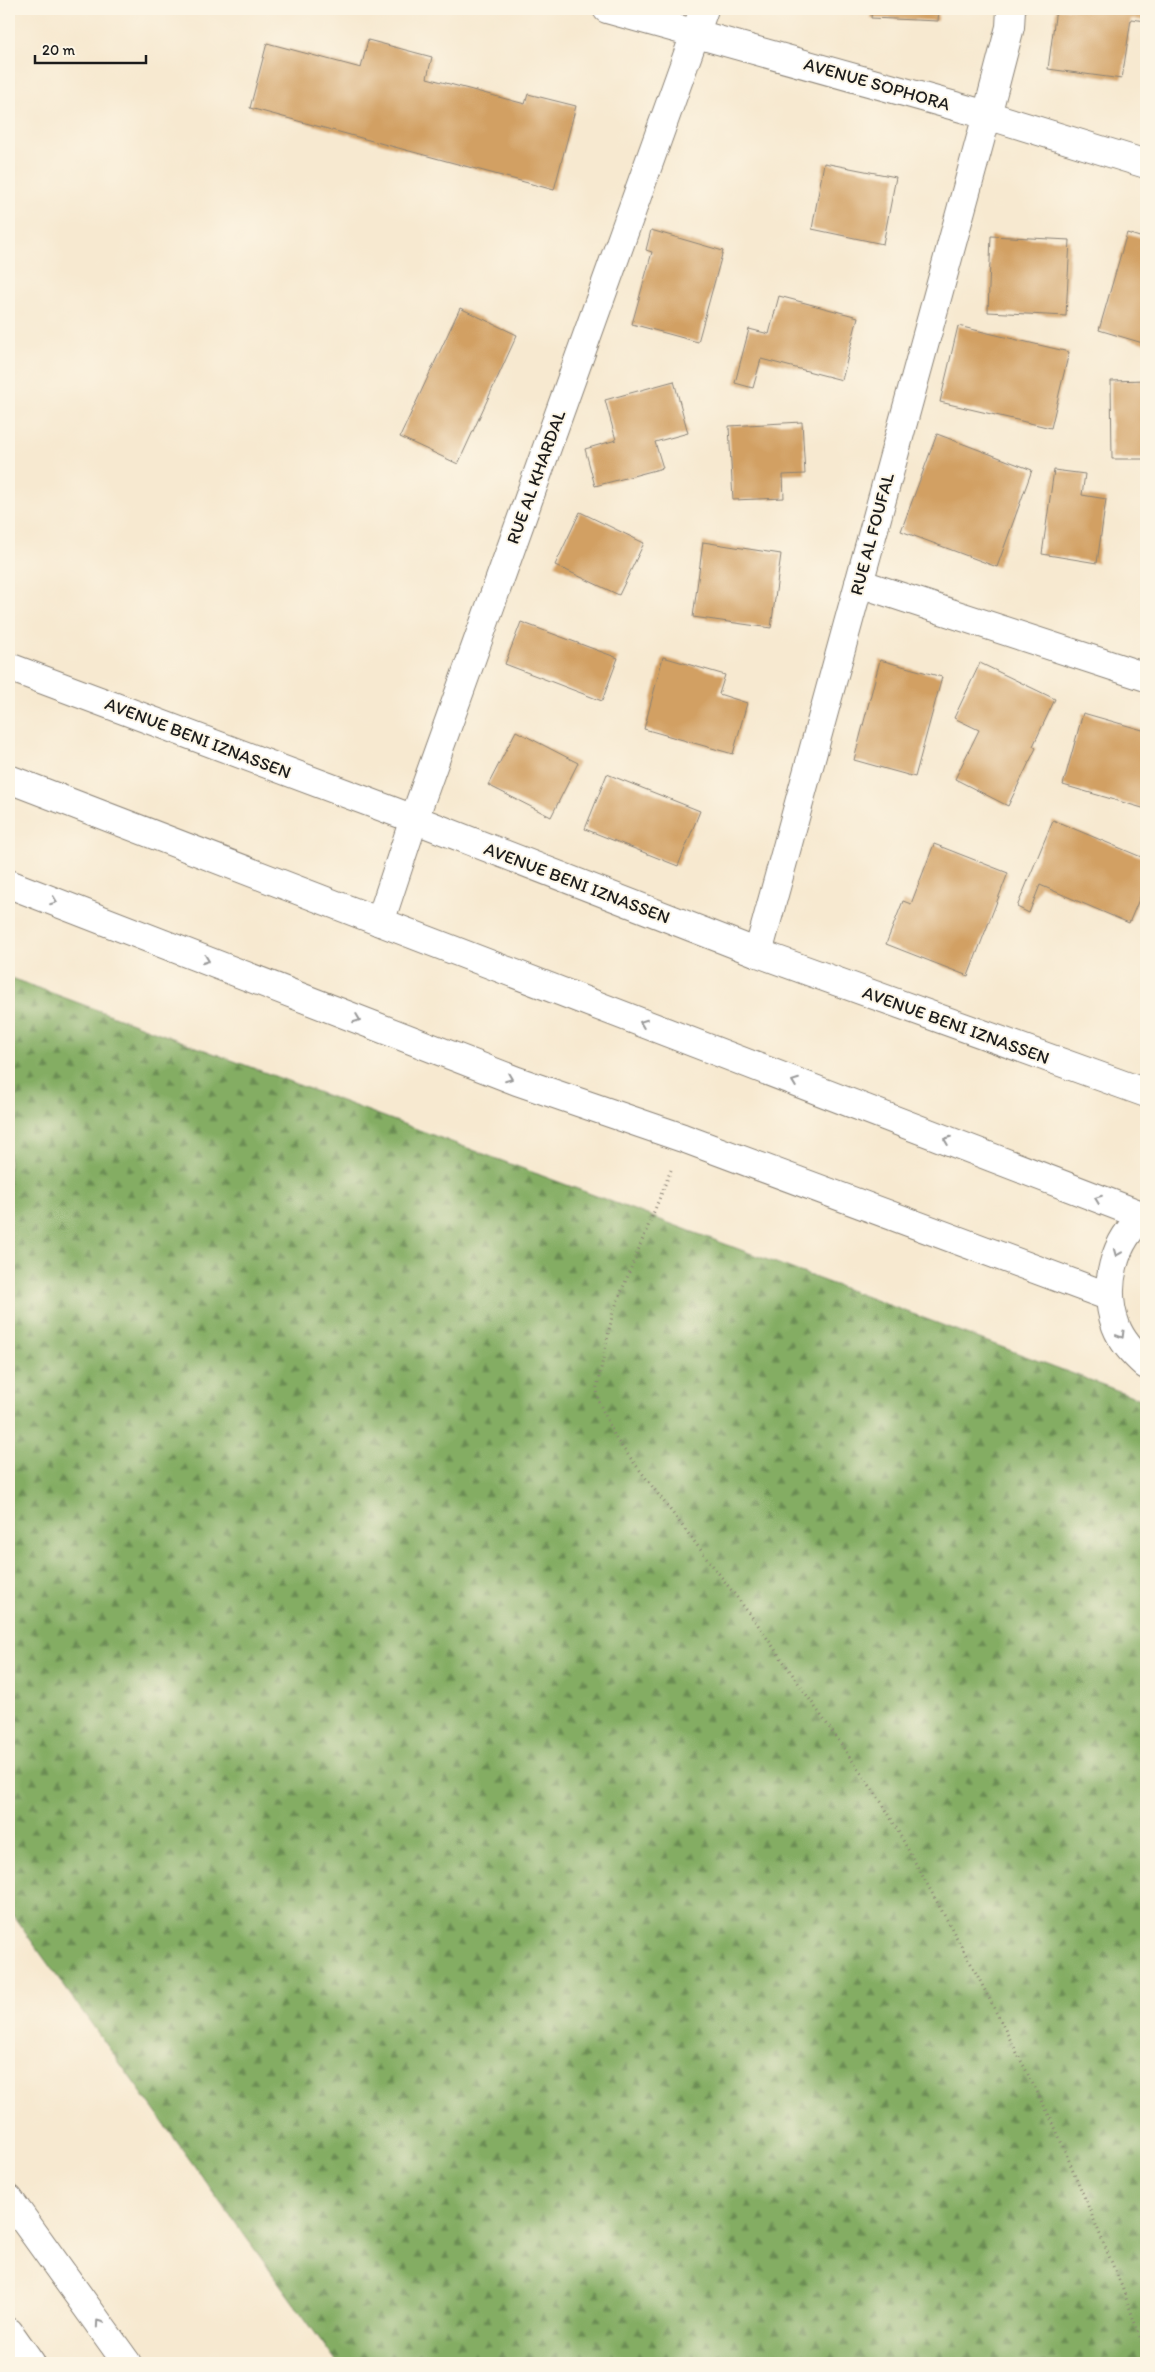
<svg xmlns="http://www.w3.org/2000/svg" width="1155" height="2372" viewBox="0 0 1155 2372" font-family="Itim,sans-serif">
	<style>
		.forest { fill: url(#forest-firs); stroke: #506440 }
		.building { fill: #d2a063 }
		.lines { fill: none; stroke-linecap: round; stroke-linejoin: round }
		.street-casing { stroke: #8a8276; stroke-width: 30 }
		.primary-casing { stroke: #8a8276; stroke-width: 30 }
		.highway-casing { stroke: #8a8276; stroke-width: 30 }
		.path { stroke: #8a8276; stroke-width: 3; stroke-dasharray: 1 4; stroke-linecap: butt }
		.street { stroke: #fff; stroke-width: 28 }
		.primary { stroke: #fff; stroke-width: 28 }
		.highway { stroke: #fff; stroke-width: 28 }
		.oneway { stroke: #999 }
		.labels { text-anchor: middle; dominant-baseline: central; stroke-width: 4; stroke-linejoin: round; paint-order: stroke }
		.street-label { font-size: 18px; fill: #1c1c1c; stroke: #fcf5e5 }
	</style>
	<defs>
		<pattern id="forest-firs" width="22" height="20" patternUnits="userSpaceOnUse" patternTransform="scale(1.25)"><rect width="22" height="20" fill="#84ad64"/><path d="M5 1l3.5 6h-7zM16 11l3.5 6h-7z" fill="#6b8c52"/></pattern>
	</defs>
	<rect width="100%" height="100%" fill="#fcf5e5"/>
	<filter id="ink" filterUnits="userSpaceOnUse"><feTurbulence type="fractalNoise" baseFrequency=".02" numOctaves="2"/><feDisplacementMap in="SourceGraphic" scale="10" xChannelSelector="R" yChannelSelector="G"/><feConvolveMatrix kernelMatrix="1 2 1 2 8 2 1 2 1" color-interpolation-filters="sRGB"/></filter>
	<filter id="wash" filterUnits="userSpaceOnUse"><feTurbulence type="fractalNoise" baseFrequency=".0096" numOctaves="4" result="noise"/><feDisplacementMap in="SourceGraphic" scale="20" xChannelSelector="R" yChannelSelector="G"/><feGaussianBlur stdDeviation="1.12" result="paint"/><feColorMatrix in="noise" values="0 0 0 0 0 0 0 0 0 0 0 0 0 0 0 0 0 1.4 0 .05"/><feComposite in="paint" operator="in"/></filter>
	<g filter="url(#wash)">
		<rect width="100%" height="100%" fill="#f7e9d0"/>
		<polygon class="forest" points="9,977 1146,1401 1146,2363 337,2363 9,1910"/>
		<g id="blocks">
			<g class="building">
				<polygon points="872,9 939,9 938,21 871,18"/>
				<polygon points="1056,9 1146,9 1146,21 1131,19 1122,79 1048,69"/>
				<polygon points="368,40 432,57 427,78 525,104 528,94 576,106 554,190 250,108 267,43 361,68"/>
				<polygon points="824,163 896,177 883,244 812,229"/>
				<polygon points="651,230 723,251 698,342 632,324 652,252 646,250"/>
				<polygon points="1127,233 1146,239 1146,344 1099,330"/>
				<polygon points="991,236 1070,240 1066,316 988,312"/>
				<polygon points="779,296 858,317 842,380 761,359 753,388 735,383 749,329 769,334"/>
				<polygon points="460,308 517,335 458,464 400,437"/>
				<polygon points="958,326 1069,352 1051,428 940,402"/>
				<polygon points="1146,380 1146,459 1112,459 1111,381"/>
				<polygon points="674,381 688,433 655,442 663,468 595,486 585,449 616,440 605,400"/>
				<polygon points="802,422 805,474 783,475 784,498 733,500 729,426"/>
				<polygon points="937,434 1032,470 997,567 901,531"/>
				<polygon points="1054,470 1085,474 1082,495 1106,499 1097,563 1042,554"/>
				<polygon points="580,512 644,543 619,595 555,565"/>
				<polygon points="703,542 781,554 771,628 693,617"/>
				<polygon points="521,622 618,658 602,701 505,664"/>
				<polygon points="663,657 725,675 719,694 747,703 733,754 644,729"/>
				<polygon points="880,660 942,677 915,777 854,760"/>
				<polygon points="980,663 1055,699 1033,746 1036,748 1008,806 955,779 979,730 954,718"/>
				<polygon points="1083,713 1146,731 1146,809 1063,785"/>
				<polygon points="516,731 578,763 551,817 488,785"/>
				<polygon points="607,774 700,811 678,866 585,829"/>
				<polygon points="1053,820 1146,859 1146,883 1129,923 1040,885 1029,913 1017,907"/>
				<polygon points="934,844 1008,873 968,976 886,944 903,901 911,904"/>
			</g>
		</g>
	</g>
	<g filter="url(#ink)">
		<use href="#blocks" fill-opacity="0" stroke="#8a8276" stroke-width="1"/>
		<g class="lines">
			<defs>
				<g id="street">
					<polyline points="607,9 987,115 1146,164"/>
					<polyline points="859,583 1146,677"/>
					<polyline points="9,667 414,819 758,953 1146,1093"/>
					<polyline points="380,922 414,819 704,9"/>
					<polyline points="758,953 987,115 1010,27 1011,9"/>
				</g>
				<g id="primary">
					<polyline points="9,779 1144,1216"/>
					<polyline points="9,884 517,1081 683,1138 1110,1297"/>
					<path d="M 1146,1215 C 1113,1239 1102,1288 1116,1326 C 1122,1342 1134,1354 1146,1365"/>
				</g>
				<g id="highway">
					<polyline points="9,2199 127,2363"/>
					<polyline points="9,2332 31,2363"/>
				</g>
			</defs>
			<use href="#street" class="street-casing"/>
			<use href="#primary" class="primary-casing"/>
			<use href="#highway" class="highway-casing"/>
			<polyline class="path" points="671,1170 613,1312 597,1387 598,1400 616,1439 758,1625 884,1806 974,1969 1054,2125 1122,2287 1146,2354"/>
			<use href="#street" class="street"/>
			<use href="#primary" class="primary"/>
			<use href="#highway" class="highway"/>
		</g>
		<defs><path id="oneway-chevron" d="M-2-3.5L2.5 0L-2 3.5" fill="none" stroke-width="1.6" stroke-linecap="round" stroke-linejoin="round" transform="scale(1.25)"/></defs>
		<g class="oneway">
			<use href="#oneway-chevron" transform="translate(54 901) rotate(21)"/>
			<use href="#oneway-chevron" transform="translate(206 960) rotate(21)"/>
			<use href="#oneway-chevron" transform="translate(357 1019) rotate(21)"/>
			<use href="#oneway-chevron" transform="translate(643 1023) rotate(-159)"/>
			<use href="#oneway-chevron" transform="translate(509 1078) rotate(21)"/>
			<use href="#oneway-chevron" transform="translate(795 1082) rotate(-159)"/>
			<use href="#oneway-chevron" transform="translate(947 1140) rotate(-159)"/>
			<use href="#oneway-chevron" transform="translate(1098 1199) rotate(-159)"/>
			<use href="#oneway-chevron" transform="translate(1117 1253) rotate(112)"/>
			<use href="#oneway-chevron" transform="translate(1121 1335) rotate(59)"/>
			<use href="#oneway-chevron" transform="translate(99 2323) rotate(-125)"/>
		</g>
	</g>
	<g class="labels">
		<g class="street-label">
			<text transform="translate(877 84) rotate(16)">AVENUE SOPHORA</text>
			<text transform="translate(536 477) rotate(-70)">RUE AL KHARDAL</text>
			<text transform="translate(872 534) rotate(-75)">RUE AL FOUFAL</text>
			<text transform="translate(198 738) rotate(21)">AVENUE BENI IZNASSEN</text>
			<text transform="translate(577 883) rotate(21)">AVENUE BENI IZNASSEN</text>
			<text transform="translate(956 1025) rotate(20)">AVENUE BENI IZNASSEN</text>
		</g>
	</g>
	<rect width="1155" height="2372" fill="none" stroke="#fcf5e5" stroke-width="30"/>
	<path d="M35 55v8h111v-8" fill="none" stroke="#1c1c1c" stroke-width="2.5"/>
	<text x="42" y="55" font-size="15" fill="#1c1c1c" stroke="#fcf5e5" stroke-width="4" paint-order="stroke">20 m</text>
</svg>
